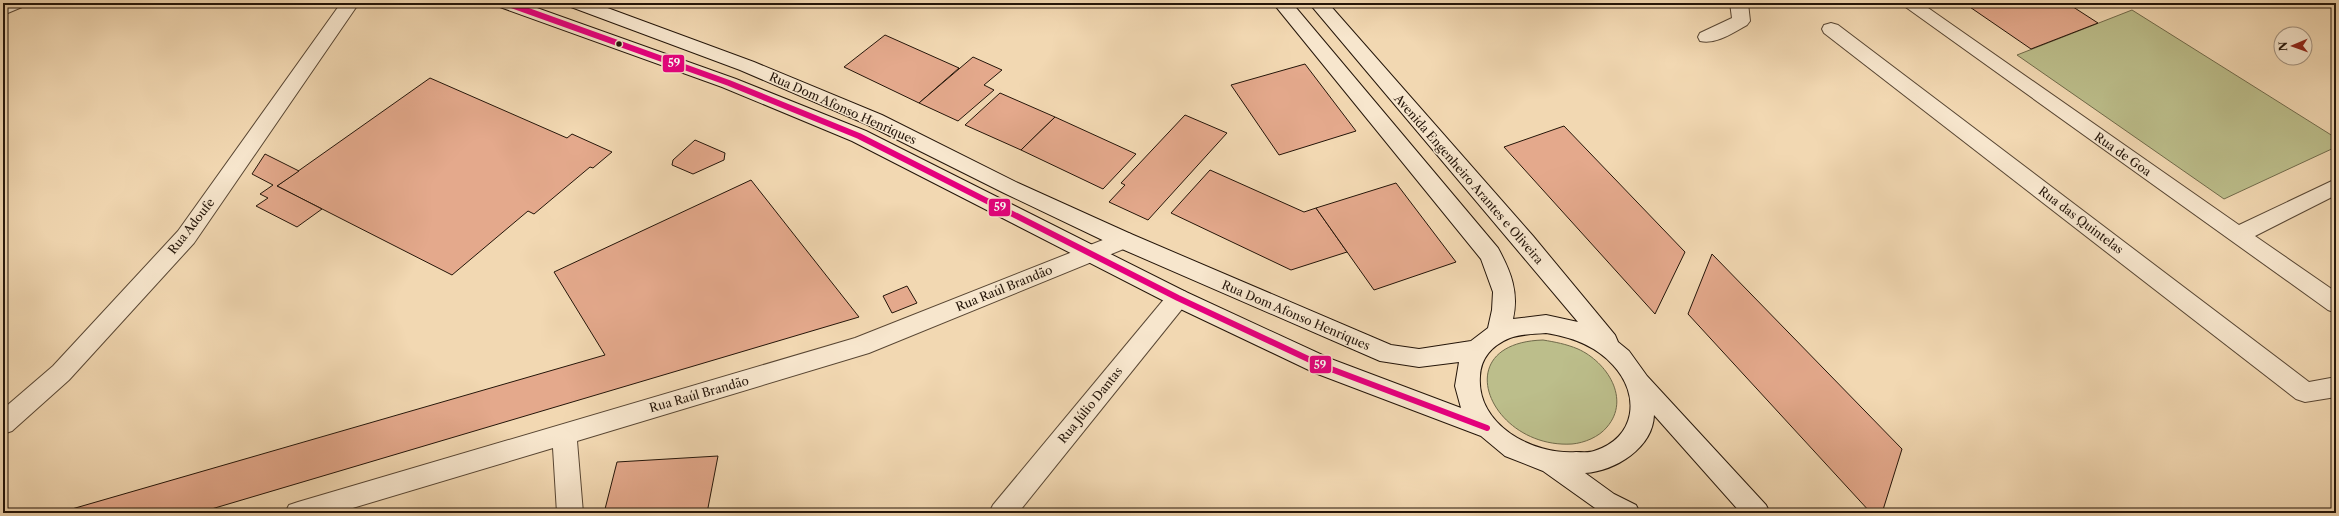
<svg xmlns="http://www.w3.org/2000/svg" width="2339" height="516" viewBox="0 0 2339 516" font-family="'Libre Caslon Text',serif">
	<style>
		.green { fill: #bcbe8b; stroke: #706a4a }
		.building { fill: #e4a98c; stroke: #241509 }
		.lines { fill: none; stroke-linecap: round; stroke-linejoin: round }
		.lane-casing { stroke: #584633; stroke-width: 2 }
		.street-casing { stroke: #584633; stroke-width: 2 }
		.secondary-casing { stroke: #241509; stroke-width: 2 }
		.lane { fill: #f7e6cd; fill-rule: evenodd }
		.street { fill: #f7e6cd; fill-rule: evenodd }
		.secondary { fill: #f7e6cd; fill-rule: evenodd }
		.bus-1-casing { stroke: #f7e6cd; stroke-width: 9 }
		.bus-1 { stroke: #e5007d; stroke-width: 6 }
		.bus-dot { fill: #241509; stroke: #f7e6cd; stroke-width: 1.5 }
		.labels { text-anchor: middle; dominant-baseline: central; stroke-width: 3; stroke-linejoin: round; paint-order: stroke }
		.street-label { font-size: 12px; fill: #241509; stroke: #f7e6cd }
		.line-badge { stroke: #f7e6cd; stroke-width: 1.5 }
		.badge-label { font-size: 11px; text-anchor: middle; font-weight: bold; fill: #fff }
	</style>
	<rect width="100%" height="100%" fill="#f2d8b2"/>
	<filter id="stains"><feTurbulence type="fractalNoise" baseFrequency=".005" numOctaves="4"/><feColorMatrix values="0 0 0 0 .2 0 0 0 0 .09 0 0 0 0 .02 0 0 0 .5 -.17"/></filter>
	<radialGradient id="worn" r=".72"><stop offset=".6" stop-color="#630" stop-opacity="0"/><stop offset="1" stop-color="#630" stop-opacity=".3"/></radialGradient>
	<g class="green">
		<polygon points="2132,10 2336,138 2336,147 2224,199 2017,55"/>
		<path d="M 1543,340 C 1555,342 1566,344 1578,349 C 1607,362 1631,399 1607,427 C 1599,437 1584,443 1572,444 C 1490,449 1445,343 1543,340 Z"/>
	</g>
	<g class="building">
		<polygon points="1964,3 2067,3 2098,23 2031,49"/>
		<polygon points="885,35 959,68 919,103 844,67"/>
		<polygon points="973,57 1002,70 984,85 994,90 958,121 919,103"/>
		<polygon points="1305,64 1356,131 1279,155 1231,85"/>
		<polygon points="430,78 567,138 572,134 612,152 593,168 590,167 534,214 528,211 452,275 277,186"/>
		<polygon points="1000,93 1055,117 1021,150 965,125"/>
		<polygon points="1185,115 1227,133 1148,220 1109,202 1125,185 1121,183"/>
		<polygon points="1055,117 1136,154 1103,189 1021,150"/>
		<polygon points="1564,126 1685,252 1655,314 1504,147"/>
		<polygon points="695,140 725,153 724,160 693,174 672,165 673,160"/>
		<polygon points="265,154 299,171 277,186 322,209 297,227 256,206 268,198 260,194 273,185 252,174"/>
		<polygon points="1210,170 1304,212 1316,208 1347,252 1291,270 1171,213"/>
		<polygon points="751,180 859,317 198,513 58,513 605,355 554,272"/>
		<polygon points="1396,183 1456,262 1374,290 1316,208"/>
		<polygon points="1712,254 1902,449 1882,513 1871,513 1688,314"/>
		<polygon points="907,286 917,303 892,313 883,296"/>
		<polygon points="718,456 707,513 604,513 617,462"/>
	</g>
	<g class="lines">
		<defs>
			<path id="lane" d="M 1730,3 L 1748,3 L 1750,21 L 1747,25 C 1734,32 1716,45 1700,41 L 1698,37 L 1700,33 L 1732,18 Z"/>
			<g id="street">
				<polygon points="3,3 25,3 22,7 3,15"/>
				<polygon points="341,3 359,3 194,243 69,380 12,431 3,434 3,409 53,366 178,231"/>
				<polygon points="1900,3 1921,3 2239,225 2336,179 2336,195 2255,236 2336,292 2336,313 2328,310"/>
				<polygon points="1831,23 1838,25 2309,382 2336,377 2336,397 2305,402 2296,399 1824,33 1822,29 1824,25"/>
				<polygon points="1123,232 1131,234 1134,240 1131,246 869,353 577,441 583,513 557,513 553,448 336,513 285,513 289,505 298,502 855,338"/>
				<polygon points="1178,289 1186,292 1189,298 1186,304 1018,513 989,513 993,505 1170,292"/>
			</g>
			<path id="secondary" d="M 497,3 L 523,3 L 736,79 L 866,131 L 1186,292 L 1331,359 L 1461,408 L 1455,386 L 1459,362 L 1419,367 L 1380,361 L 1115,246 L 1004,193 L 868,125 L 740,70 L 571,7 L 568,3 L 594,3 L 754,62 L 882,115 L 1018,183 L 1131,234 L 1391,345 L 1419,349 L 1471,341 L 1488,328 L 1492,310 L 1493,292 L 1481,259 L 1273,3 L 1292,3 L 1498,248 C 1511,272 1519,292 1513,319 L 1546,315 L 1578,322 L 1309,3 L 1328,3 L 1533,236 L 1615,335 L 1618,342 L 1629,351 L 1647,376 L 1766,505 L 1770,513 L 1741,513 L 1654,415 C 1653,448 1615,471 1585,473 L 1614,494 L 1636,505 L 1640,513 L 1602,513 L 1543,471 L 1505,456 L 1481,436 L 1315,373 L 1170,304 L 852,141 L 722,87 L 500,7 ZM 1546,333 C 1571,337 1595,345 1613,365 C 1641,395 1636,438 1594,451 C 1589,453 1582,452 1576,452 C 1533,455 1476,425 1480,376 C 1481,357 1493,345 1510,338 C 1521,334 1534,334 1546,333 Z"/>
		</defs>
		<use href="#lane" class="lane-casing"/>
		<use href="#street" class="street-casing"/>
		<use href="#secondary" class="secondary-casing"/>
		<use href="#lane" class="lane"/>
		<use href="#street" class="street"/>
		<use href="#secondary" class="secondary"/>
		<defs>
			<polyline id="bus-1" points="506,3 729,83 859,136 1178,298 1323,366 1487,428"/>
		</defs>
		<use href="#bus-1" class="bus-1-casing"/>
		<use href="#bus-1" class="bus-1"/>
	</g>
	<circle class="bus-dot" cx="619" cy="44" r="3.5"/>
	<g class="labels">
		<g class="street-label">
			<text transform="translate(843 108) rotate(24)">Rua Dom Afonso Henriques</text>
			<text transform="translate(2123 154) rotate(35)">Rua de Goa</text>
			<text transform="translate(1469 179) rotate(49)">Avenida Engenheiro Arantes e Oliveira</text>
			<text transform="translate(2081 220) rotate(37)">Rua das Quintelas</text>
			<text transform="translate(191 226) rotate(-52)">Rua Adoufe</text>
			<text transform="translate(1004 288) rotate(-22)">Rua Raúl Brandão</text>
			<text transform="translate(1296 315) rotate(23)">Rua Dom Afonso Henriques</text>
			<text transform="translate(699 394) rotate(-16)">Rua Raúl Brandão</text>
			<text transform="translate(1090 405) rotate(-51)">Rua Júlio Dantas</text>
		</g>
	</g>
	<g class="line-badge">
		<rect x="662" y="54" width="23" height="19" rx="4" fill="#e5007d"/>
		<rect x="988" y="198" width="23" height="19" rx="4" fill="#e5007d"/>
		<rect x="1309" y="355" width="23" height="19" rx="4" fill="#e5007d"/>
	</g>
	<g class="badge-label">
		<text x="674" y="67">59</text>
		<text x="1000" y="211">59</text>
		<text x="1320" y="369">59</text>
	</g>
	<rect width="2339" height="516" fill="none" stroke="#f2d8b2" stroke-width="16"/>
	<rect x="4" y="4" width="2331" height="508" fill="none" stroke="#241509" stroke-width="2"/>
	<rect x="8" y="8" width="2323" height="500" fill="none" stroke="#241509"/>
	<g transform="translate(2293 46) rotate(268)"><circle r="19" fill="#f7e6cd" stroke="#a3927f"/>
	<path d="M0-3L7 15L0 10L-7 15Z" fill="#8f2418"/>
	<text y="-6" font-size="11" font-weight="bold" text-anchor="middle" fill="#241509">N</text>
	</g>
	<rect width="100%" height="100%" filter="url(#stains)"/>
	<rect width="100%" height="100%" fill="url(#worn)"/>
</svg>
